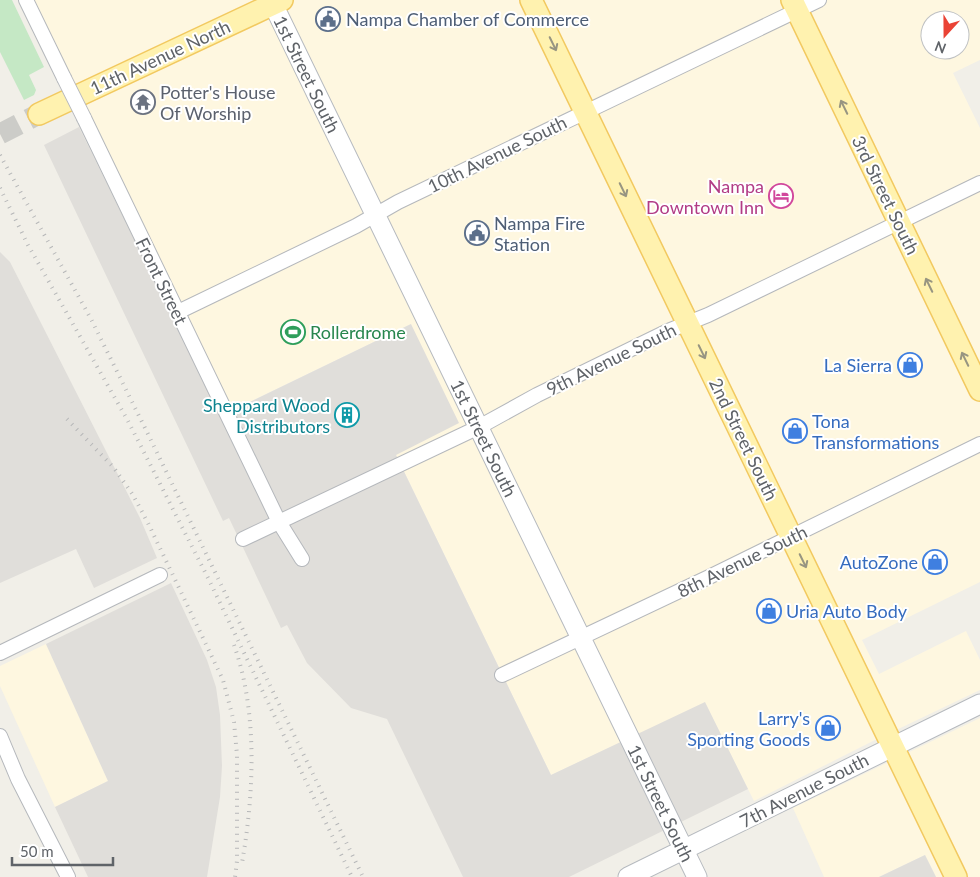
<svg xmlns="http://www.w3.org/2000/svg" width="980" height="877" viewBox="0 0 980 877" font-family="Lato,sans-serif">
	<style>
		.commercial { fill: #fef7e0; fill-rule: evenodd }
		.industrial { fill: #e0deda }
		.green { fill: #c5e8c5 }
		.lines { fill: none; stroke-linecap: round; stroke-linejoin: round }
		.primary-tunnel { stroke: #ccccc8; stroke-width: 21; stroke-dasharray: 21 11; stroke-linecap: butt }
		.street-casing { stroke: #b5b8bc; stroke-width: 16 }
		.secondary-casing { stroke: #b6babf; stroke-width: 21 }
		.primary-casing { stroke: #f2c960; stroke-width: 24 }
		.street { stroke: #fff; stroke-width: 14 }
		.secondary { stroke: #fff; stroke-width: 19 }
		.primary { stroke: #fff2af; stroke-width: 21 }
		.rail { stroke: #b6b7b8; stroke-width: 4; stroke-dasharray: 1 6; stroke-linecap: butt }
		.street-bridge-casing { stroke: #b5b8bc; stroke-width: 16; stroke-linecap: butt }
		.street-bridge { stroke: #fff; stroke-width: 14 }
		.oneway { stroke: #979581 }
		.labels { text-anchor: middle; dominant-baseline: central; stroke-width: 4; stroke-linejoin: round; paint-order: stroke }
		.service-label { font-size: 18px; fill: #4e5e75; stroke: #fff; text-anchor: start }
		.street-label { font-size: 18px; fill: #5f6368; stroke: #fff }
		.worship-label { font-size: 18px; fill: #5b616d; stroke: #fff; text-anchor: start }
		.hotel-label { font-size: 18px; fill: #b23c85; stroke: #fff; text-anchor: end }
		.leisure-label { font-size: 18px; fill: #27864d; stroke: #fff; text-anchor: start }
		.shop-label { font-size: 18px; fill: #366cbe; stroke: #fff; text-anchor: end }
		.culture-label { font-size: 18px; fill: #0d838f; stroke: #fff; text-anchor: end }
	</style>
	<rect width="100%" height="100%" fill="#f1efe8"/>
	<g class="commercial">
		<path d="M 34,0 L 980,0 L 980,60 L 953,73 L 980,128 L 980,582 L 862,640 L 879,674 L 966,631 L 980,660 L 980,690 L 871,742 L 754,801 L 705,703 L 551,775 L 396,455 L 411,324 L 233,410 ZM 930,20 L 960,20 L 960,50 L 930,50 Z"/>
		<polygon points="46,644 108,781 55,807 0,686 0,666"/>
		<polygon points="980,718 980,877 936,877 925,855 879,877 824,877 793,808"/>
	</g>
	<g class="industrial">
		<polygon points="79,127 221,416 411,324 459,423 396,455 551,775 705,702 748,789 569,877 463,877 387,719 351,708 307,663 287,625 281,628 229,518 223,521 44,145"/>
		<polygon points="0,252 10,262 140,518 157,558 94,588 76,549 0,583"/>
		<polygon points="171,583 207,660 216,687 220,715 222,766 220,797 207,877 88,877 55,807 108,781 46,644"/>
		<polygon points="925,855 936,877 879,877"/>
	</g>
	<polygon class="green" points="0,0 12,0 44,67 29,75 36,90 34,95 24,100 0,52"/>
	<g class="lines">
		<polyline class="primary-tunnel" points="0,134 39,114"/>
		<defs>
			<g id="street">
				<polyline points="26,0 64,78"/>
				<polyline points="84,118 279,522 302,559"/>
				<polyline points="178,312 356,226 398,202 819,0"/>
				<polyline points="243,539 479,427 537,395 668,331 708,315 980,183"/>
				<polyline points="0,653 160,575"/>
				<polyline points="502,675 709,577 980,444"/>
				<polyline points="0,736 18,779 68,877"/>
			</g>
			<g id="secondary">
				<polyline points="271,0 697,877"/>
				<polyline points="628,877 980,704"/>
			</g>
			<g id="primary">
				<polyline points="531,0 956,877"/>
				<polyline points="792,0 980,390"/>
				<polyline points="39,114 282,0"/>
			</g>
		</defs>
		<use href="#street" class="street-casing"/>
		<use href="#secondary" class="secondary-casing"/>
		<use href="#primary" class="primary-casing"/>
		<use href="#street" class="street"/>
		<use href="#secondary" class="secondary"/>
		<use href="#primary" class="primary"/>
		<g class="rail">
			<polyline points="0,155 91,319 146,430 363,877"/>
			<polyline points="0,188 28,245 128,421 209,580 352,877"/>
			<polyline points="67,419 114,468 133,495 148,523 223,680 234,722 237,755 237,861 235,877"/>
			<path d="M 234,645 C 258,712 254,794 242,863"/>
		</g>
		<defs>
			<polyline id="street-bridge" points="64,78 84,118"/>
		</defs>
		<use href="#street-bridge" class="street-bridge-casing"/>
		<use href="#street-bridge" class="street-bridge"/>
	</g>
	<defs><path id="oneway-shaft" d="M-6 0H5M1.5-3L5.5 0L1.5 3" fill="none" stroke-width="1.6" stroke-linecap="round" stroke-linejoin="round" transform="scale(1.25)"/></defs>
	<g class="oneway">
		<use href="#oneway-shaft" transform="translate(553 44) rotate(64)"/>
		<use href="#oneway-shaft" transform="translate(844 107) rotate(-116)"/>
		<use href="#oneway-shaft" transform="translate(623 190) rotate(64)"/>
		<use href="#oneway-shaft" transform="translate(929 285) rotate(-116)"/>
		<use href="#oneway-shaft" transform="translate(702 352) rotate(64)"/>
		<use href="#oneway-shaft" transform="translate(965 359) rotate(-116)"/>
		<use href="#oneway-shaft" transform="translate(803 561) rotate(64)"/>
	</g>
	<defs>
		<symbol id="civic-ring" viewBox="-11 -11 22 22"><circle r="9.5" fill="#fff" stroke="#5c6f8a" stroke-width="1.5"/><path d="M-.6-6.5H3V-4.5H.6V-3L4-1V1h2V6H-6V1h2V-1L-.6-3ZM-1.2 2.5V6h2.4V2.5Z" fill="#5c6f8a"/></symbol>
		<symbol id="temple-ring" viewBox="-11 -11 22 22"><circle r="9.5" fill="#fff" stroke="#6b7280" stroke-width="1.5"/><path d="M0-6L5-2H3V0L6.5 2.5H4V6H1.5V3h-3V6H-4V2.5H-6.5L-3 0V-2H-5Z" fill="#6b7280"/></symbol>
		<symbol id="hotel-ring" viewBox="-11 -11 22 22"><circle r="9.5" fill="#fff" stroke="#d1479c" stroke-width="1.5"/><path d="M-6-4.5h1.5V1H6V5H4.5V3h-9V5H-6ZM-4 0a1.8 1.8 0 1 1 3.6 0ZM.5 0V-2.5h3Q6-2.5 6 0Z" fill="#d1479c"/></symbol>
		<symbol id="stadium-ring" viewBox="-11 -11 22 22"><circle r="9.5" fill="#fff" stroke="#2e9e5b" stroke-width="1.5"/><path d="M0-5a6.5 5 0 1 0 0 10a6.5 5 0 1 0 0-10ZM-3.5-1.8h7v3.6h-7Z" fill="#2e9e5b"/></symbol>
		<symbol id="shop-ring" viewBox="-11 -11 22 22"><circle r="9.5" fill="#fff" stroke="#3f7fe0" stroke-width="1.5"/><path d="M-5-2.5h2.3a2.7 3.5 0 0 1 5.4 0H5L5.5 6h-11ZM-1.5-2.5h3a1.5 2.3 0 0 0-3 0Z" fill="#3f7fe0"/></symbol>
		<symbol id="building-ring" viewBox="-11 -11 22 22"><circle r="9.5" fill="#fff" stroke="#0f9aa8" stroke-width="1.5"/><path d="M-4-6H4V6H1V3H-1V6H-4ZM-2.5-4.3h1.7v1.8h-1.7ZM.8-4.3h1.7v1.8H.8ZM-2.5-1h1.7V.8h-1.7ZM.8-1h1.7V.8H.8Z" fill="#0f9aa8"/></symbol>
	</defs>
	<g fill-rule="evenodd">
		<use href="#civic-ring" x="314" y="5" width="28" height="28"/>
		<use href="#temple-ring" x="129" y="88" width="28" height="28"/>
		<use href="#hotel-ring" x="767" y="182" width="28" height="28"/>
		<use href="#civic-ring" x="463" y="219" width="28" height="28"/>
		<use href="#stadium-ring" x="279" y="318" width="28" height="28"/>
		<use href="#shop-ring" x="896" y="351" width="28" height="28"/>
		<use href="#building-ring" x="333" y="401" width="28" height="28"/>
		<use href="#shop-ring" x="781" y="417" width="28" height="28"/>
		<use href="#shop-ring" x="921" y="548" width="28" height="28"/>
		<use href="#shop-ring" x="755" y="597" width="28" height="28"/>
		<use href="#shop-ring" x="814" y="714" width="28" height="28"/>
	</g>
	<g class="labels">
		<g class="service-label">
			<text x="346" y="19">Nampa Chamber of Commerce</text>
			<text x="494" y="223">Nampa Fire<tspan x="494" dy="21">Station</tspan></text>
		</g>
		<g class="street-label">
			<text transform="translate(160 57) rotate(-25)">11th Avenue North</text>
			<text transform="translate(307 74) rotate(64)">1st Street South</text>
			<text transform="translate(497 154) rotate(-26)">10th Avenue South</text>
			<text transform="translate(886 195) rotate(64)">3rd Street South</text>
			<text transform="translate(162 281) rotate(64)">Front Street</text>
			<text transform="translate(611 359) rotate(-26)">9th Avenue South</text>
			<text transform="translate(484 438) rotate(64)">1st Street South</text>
			<text transform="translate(744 439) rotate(64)">2nd Street South</text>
			<text transform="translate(742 561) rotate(-26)">8th Avenue South</text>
			<text transform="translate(804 790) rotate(-27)">7th Avenue South</text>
			<text transform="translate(661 803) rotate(64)">1st Street South</text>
		</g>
		<g class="worship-label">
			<text x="160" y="92">Potter's House<tspan x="160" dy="21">Of Worship</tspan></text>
		</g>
		<g class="hotel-label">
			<text x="764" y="186">Nampa<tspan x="764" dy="21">Downtown Inn</tspan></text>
		</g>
		<g class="leisure-label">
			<text x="310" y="332">Rollerdrome</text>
		</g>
		<g class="shop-label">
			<text x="892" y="365">La Sierra</text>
			<text x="812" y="421" text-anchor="start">Tona<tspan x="812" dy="21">Transformations</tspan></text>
			<text x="918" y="562">AutoZone</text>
			<text x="786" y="611" text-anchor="start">Uria Auto Body</text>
			<text x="810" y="718">Larry's<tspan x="810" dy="21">Sporting Goods</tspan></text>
		</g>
		<g class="culture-label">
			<text x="330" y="405">Sheppard Wood<tspan x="330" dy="21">Distributors</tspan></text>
		</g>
	</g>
	<g transform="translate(945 35) rotate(201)"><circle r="24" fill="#ffffff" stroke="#bfc1c3"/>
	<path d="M0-4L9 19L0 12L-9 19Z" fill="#ea4335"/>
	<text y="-8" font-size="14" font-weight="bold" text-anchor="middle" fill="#5f6368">N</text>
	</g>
	<path d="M12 857v8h101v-8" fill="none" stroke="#5f6368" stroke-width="2.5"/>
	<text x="20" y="857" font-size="15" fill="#5f6368" stroke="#ffffff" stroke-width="4" paint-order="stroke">50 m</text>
</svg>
